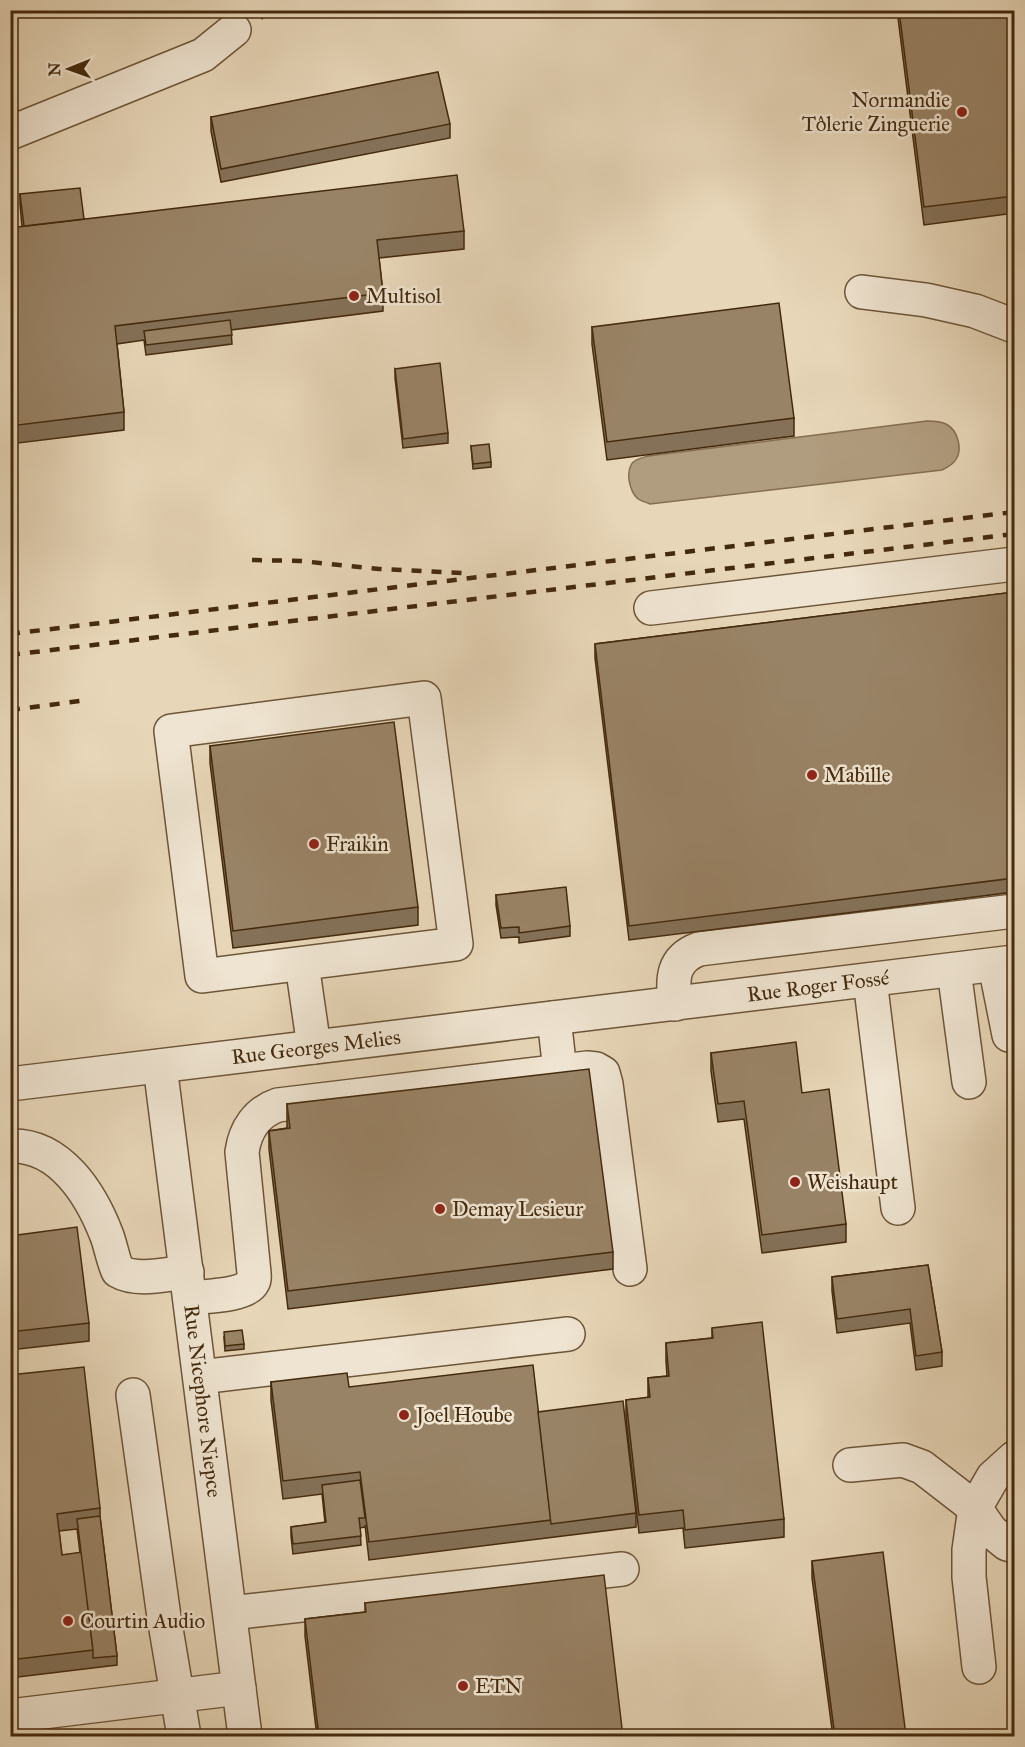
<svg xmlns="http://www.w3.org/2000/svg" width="1025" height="1747" viewBox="0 0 1025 1747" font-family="'IM FELL Great Primer',serif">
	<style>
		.water { fill: #b09c7e; stroke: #856e51; stroke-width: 1.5 }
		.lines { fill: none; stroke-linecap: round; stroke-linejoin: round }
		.minor-casing { stroke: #6d5538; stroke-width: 36 }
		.path { stroke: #442a0d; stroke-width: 4; stroke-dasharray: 1.5 3; stroke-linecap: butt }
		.minor { stroke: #efe4d1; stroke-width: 33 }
		.rail { stroke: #442a0d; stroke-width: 4.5; stroke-dasharray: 10 10; stroke-linecap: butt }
		.wall { fill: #847158; stroke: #442a0d; stroke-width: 1.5; fill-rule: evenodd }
		.building { fill: #998366; stroke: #442a0d; stroke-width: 1.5 }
		.poi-dot { fill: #8f2418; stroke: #efe4d1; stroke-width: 2 }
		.labels { text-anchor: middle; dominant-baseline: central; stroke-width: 5; stroke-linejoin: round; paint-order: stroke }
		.poi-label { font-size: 21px; fill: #442a0d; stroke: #efe4d1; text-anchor: start }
		.street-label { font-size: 21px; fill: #442a0d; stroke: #efe4d1 }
	</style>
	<rect width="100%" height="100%" fill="#e7d6b8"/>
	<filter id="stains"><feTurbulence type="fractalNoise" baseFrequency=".00333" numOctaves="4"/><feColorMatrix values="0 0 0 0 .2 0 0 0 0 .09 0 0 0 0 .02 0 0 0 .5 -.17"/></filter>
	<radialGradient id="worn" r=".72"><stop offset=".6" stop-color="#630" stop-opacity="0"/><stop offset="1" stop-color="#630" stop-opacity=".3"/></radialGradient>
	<path class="water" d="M 927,421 C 933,421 940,421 946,424 C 958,430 964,451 954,462 C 951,465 946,468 942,470 L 650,504 C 646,502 640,501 637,498 C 630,491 626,474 631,465 C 634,459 642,458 648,456 Z"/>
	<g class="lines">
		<defs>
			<g id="minor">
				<polyline points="10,133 203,55 234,30"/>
				<polyline points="862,292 926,300 975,311 1014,326"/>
				<polyline points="651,608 1014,564"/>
				<polygon points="424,698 456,944 202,976 171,731"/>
				<polyline points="302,964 314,1047"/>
				<polyline points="995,965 1009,1035"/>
				<polyline points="954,970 969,1082"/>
				<polyline points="870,980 898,1208"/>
				<path d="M 675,1004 C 672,979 672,959 699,949 L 1014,911"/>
				<polyline points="554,1018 560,1071"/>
				<polyline points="160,1066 245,1736"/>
				<polyline points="10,1084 1014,962"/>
				<path d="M 10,1146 C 60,1144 91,1194 107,1236 C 111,1247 113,1260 118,1271 C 137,1282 166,1274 187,1272"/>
				<path d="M 190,1298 C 204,1296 247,1296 253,1282 C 255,1279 254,1276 254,1273 L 242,1152 C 245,1130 257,1112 278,1105 L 587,1068 L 596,1069 L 603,1073 L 606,1084 L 630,1269"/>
				<polyline points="200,1377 568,1334"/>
				<polyline points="133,1395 164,1617 184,1736"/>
				<polyline points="850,1465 903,1460 922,1467 975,1508 991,1531 1007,1544 1014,1546"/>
				<polyline points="230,1613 622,1569"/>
				<polyline points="979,1667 969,1577 969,1550 975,1508 993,1477 1014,1458"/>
				<polyline points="10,1716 239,1688"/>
			</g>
		</defs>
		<use href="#minor" class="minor-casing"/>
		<polyline class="path" points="261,18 277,10"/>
		<use href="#minor" class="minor"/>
		<g class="rail">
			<polyline points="252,560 301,561 379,569 464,573"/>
			<polyline points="10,634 1014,512"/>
			<polyline points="10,655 1014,534"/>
			<polyline points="10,710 80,701"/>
		</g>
	</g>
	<g class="wall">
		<polygon points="897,10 1014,10 1014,213 924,225"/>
		<polygon points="211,117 450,124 450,138 221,182 211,131"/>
		<polygon points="20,194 84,219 464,231 464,249 379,258 383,293 383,311 231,330 232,344 146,355 144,340 117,344 124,412 124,430 10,444 10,228 22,227 20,204"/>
		<polygon points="592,327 794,418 794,436 607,460 592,344"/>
		<polygon points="395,369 448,433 448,443 403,448 395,378"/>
		<polygon points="471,446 491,462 491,467 473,469"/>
		<polygon points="1014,592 1014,892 629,940 595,658 595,644"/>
		<polygon points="210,746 418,907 418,925 233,948 210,763"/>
		<polygon points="496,895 570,926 570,936 519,943 519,937 501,938 496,905"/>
		<polygon points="711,1053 802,1093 846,1224 846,1242 762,1253 744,1119 718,1122 711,1071"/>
		<polygon points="287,1104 613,1252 613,1269 288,1309 269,1149 269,1131 287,1128"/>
		<polygon points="10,1236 89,1323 89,1341 10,1350"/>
		<polygon points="928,1265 942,1352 942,1366 916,1370 910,1323 837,1333 832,1291 832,1277"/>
		<polygon points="712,1328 784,1519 784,1537 685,1548 683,1528 639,1533 626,1418 626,1400 648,1398 648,1378 667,1376 666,1361 666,1343 712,1338"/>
		<polygon points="224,1337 244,1344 244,1349 225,1351"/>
		<path d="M 10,1375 L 100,1508 L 100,1517 L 117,1656 L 117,1665 L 10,1678 ZM 77,1529 L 80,1553 L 62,1555 L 59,1531 Z"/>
		<polygon points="271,1382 349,1387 538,1412 636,1513 636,1527 369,1560 365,1525 365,1527 360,1528 361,1545 293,1554 291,1536 291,1527 325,1523 322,1494 283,1499 271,1400"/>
		<polygon points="812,1561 906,1736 833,1737 812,1578"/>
		<polygon points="365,1603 623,1737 317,1737 305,1636 305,1619 365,1612"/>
	</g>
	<g class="building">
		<polygon points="899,10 1014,10 1014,196 924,207"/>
		<polygon points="438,72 450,124 221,169 211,117"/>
		<polygon points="457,175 464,231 377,240 383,293 115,326 124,412 10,426 10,228"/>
		<polygon points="80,188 84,219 24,226 20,194"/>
		<polygon points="779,303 794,418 607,442 592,327"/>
		<polygon points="230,320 232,335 146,345 144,331"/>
		<polygon points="440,363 448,433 403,439 395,369"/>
		<polygon points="489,444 491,462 473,464 471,446"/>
		<polygon points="1014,592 1014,878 629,926 595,644"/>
		<polygon points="394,722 418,907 233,931 210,746"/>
		<polygon points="566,887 570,926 519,933 519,927 501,928 496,895"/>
		<polygon points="796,1042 802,1093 829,1089 846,1224 762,1235 744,1101 718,1104 711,1053"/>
		<polygon points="589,1069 613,1252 288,1291 269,1131 290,1128 287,1104"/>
		<polygon points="77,1227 89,1323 10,1332 10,1236"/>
		<polygon points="928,1265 942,1352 916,1356 910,1309 837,1319 832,1277"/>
		<polygon points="762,1322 784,1519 685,1530 683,1510 639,1515 626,1400 650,1397 648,1378 669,1376 666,1343 713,1338 712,1328"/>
		<polygon points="242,1330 244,1344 225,1346 224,1332"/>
		<polygon points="533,1365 551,1520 369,1542 360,1472 283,1481 271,1382 347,1373 349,1387"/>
		<polygon points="84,1367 100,1508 57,1514 62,1555 82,1552 93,1650 10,1660 10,1375"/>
		<polygon points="623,1401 636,1513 551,1524 538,1412"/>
		<polygon points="360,1480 365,1518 359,1518 361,1536 293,1544 291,1527 326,1522 322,1485"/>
		<polygon points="100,1516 117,1656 93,1658 93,1650 77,1519"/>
		<polygon points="883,1552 906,1736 835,1737 812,1561"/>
		<polygon points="604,1575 623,1737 319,1737 305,1619 366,1612 365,1603"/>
	</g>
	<g class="poi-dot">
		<circle cx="962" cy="112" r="6"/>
		<circle cx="354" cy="296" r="6"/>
		<circle cx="812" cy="775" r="6"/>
		<circle cx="314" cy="844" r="6"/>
		<circle cx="795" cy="1182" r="6"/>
		<circle cx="440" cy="1209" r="6"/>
		<circle cx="404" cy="1415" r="6"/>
		<circle cx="68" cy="1621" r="6"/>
		<circle cx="463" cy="1686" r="6"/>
	</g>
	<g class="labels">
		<g class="poi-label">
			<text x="950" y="100" text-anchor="end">Normandie<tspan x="950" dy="24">Tôlerie Zinguerie</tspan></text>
			<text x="366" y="296">Multisol</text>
			<text x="824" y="775">Mabille</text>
			<text x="326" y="844">Fraikin</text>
			<text x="807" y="1182">Weishaupt</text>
			<text x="452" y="1209">Demay Lesieur</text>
			<text x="416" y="1415">Joel Hoube</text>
			<text x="80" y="1621">Courtin Audio</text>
			<text x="475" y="1686">ETN</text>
		</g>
		<g class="street-label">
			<text transform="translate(818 986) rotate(-7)">Rue Roger Fossé</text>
			<text transform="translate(316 1047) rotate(-7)">Rue Georges Melies</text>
			<text transform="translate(203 1401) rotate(83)">Rue Nicephore Niepce</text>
		</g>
	</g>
	<rect width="1025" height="1747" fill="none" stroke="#e7d6b8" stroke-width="36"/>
	<rect x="12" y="12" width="1001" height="1723" fill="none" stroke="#442a0d" stroke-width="3"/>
	<rect x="18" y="18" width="989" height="1711" fill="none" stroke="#442a0d" stroke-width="1.5"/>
	<g transform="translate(69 69) rotate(269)" stroke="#efe4d1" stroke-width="4.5" paint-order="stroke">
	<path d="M0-4.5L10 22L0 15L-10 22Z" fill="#442a0d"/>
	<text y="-9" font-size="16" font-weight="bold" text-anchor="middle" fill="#442a0d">N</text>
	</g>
	<rect width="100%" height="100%" filter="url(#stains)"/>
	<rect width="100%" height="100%" fill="url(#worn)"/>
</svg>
